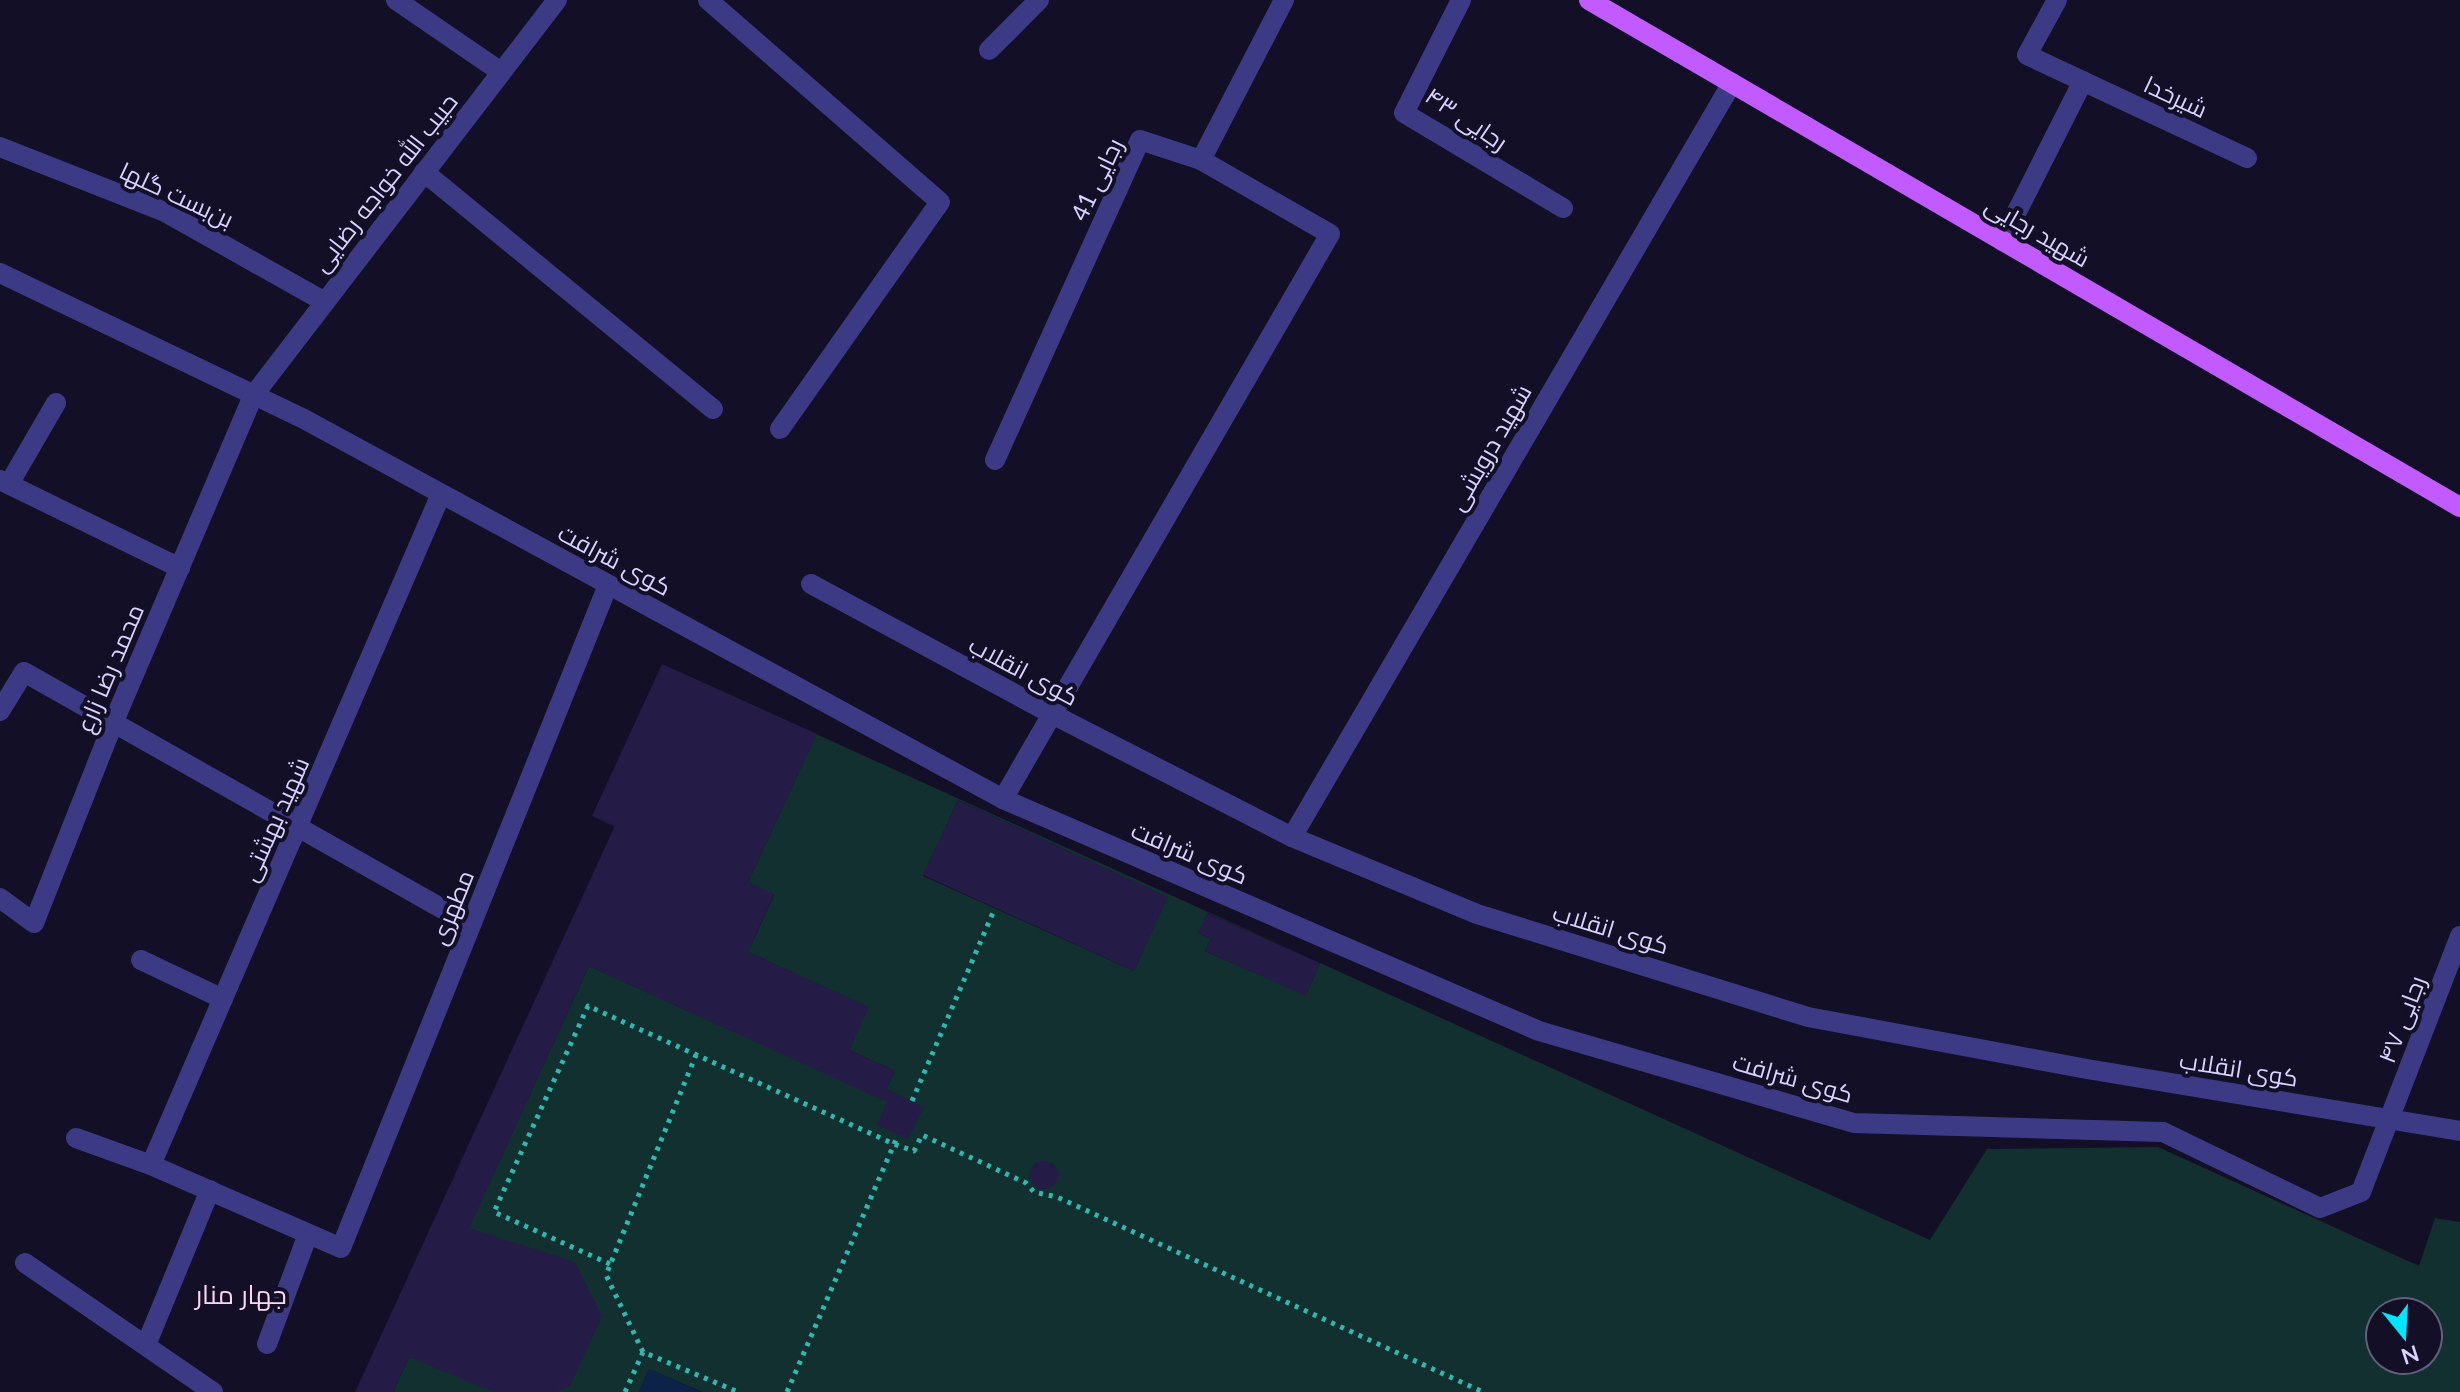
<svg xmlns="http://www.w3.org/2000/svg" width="2460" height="1392" viewBox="0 0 2460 1392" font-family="Lato,Cairo,sans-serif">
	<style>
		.green { fill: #12302f; fill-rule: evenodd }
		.water { fill: #0c2248 }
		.building { fill: #241b47 }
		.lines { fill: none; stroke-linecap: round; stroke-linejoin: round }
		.path { stroke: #2fb8b0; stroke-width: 5; stroke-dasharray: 4 6; stroke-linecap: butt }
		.minor { stroke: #3d3a85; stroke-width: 20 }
		.major { stroke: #c25bff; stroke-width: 20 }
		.labels { text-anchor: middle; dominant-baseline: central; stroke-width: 8; stroke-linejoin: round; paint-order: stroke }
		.street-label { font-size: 24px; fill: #d9d4ff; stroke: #130f26 }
		.neighbourhood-label { font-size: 26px; fill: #ffd6f0; stroke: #130f26 }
	</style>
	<rect width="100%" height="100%" fill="#130f26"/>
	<g class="green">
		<path d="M 662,664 L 1930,1240 L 1987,1149 L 2158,1147 L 2419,1266 L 2435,1218 L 2460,1222 L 2460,1392 L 702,1392 L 649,1369 L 639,1392 L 393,1392 L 589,966 L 887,1101 L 892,1092 L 886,1089 L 895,1071 L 849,1050 L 868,1007 L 748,952 L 774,895 L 748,882 L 816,735 ZM 958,800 L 1167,897 L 1134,971 L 923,876 ZM 1208,913 L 1320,963 L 1306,995 L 1205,951 L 1211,939 L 1198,933 ZM 2380,1312 L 2428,1312 L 2428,1360 L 2380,1360 Z"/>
		<polygon points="592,816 615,826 354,1392 615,827"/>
	</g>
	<polygon class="water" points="649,1369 701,1392 702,1392 639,1392"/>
	<g class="building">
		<polygon points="662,664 817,734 748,882 774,894 748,952 869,1007 849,1050 895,1071 886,1089 924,1107 908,1139 877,1125 887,1102 589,966 469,1228 575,1262 602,1316 570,1386 555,1392 494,1392 409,1357 393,1392 355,1392 615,826 592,816"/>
		<polygon points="958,800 1168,897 1134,971 923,875"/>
		<polygon points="1207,913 1320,963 1306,996 1205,951 1211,939 1198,933"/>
		<circle cx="1044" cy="1175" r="14"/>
	</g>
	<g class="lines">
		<g class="path">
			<polyline points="912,1101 995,908"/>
			<polyline points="610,1264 494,1212 588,1006 894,1144 914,1151 922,1135 1026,1183 1034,1192 1057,1197 1483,1392"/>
			<polyline points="643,1352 606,1275 696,1055"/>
			<polyline points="625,1392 643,1352 738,1392"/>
			<polyline points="787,1392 898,1135"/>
		</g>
		<g class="minor">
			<polyline points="396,0 501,72"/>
			<polyline points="708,0 940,202 780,429"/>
			<polyline points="1461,0 1404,113 1563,208"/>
			<polyline points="2057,0 2027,55 2247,158"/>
			<polyline points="989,50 1039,0"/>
			<polyline points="0,147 165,212 325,302"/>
			<polyline points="424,172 713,409"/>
			<polyline points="2002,241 2083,81"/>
			<polyline points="0,273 304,419 1003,799 1539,1031 1854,1123 2163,1132 2320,1208 2361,1192 2460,936"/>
			<polyline points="995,460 1140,140 1201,160 1284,0"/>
			<polyline points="0,480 180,568"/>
			<polyline points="9,484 56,403"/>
			<polyline points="811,584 1050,713 1292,837 1477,914 1808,1017 2087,1069 2460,1131"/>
			<polyline points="0,711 24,672 471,925"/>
			<polyline points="1003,799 1330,234 1201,160"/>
			<polyline points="1292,837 1732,83"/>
			<polyline points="0,898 34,923 114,721 253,396 557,0"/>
			<polyline points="141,960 223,999"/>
			<polyline points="76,1138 151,1165 341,1248 608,585"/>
			<polyline points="151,1165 441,494"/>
			<polyline points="25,1263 213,1392"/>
			<polyline points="267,1344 308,1234"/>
			<polyline points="146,1345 210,1190"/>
		</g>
		<polyline class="major" points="1589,0 2460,507"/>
	</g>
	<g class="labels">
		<g class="street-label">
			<text transform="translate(2176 96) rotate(25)">شیرخدا</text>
			<text transform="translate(1467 118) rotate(34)">رجایی ۴۳</text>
			<text transform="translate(1096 179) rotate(-64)">رجایی 41</text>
			<text transform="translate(384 182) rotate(-52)">حبیب الله خواجه رضایی</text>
			<text transform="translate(177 194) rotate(25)">بن‌بست گلها</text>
			<text transform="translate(2038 231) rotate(30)">شهید رجایی</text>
			<text transform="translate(1489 447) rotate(-60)">شهید درویشی</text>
			<text transform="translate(615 559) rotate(28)">کوی شرافت</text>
			<text transform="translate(109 668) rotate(-67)">محمد رضا زارع</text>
			<text transform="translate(1024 670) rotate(28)">کوی انقلاب</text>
			<text transform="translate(274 819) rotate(-66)">شهید بهشتی</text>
			<text transform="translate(1190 852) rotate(23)">کوی شرافت</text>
			<text transform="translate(451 907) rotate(-68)">مطهری</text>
			<text transform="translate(1611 928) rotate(17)">کوی انقلاب</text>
			<text transform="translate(2401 1019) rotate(-69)">رجایی ۴۷</text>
			<text transform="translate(2239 1068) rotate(9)">کوی انقلاب</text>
			<text transform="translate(1793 1077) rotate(16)">کوی شرافت</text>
		</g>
		<g class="neighbourhood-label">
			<text x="241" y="1294">جهار منار</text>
		</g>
	</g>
	<g transform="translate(2404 1336) rotate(162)"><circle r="38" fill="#130f26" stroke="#625e7d" stroke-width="2"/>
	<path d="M0-6L14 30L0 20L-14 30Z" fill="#00e5ff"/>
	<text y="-12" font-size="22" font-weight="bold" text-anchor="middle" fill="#d9d4ff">N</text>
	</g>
</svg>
